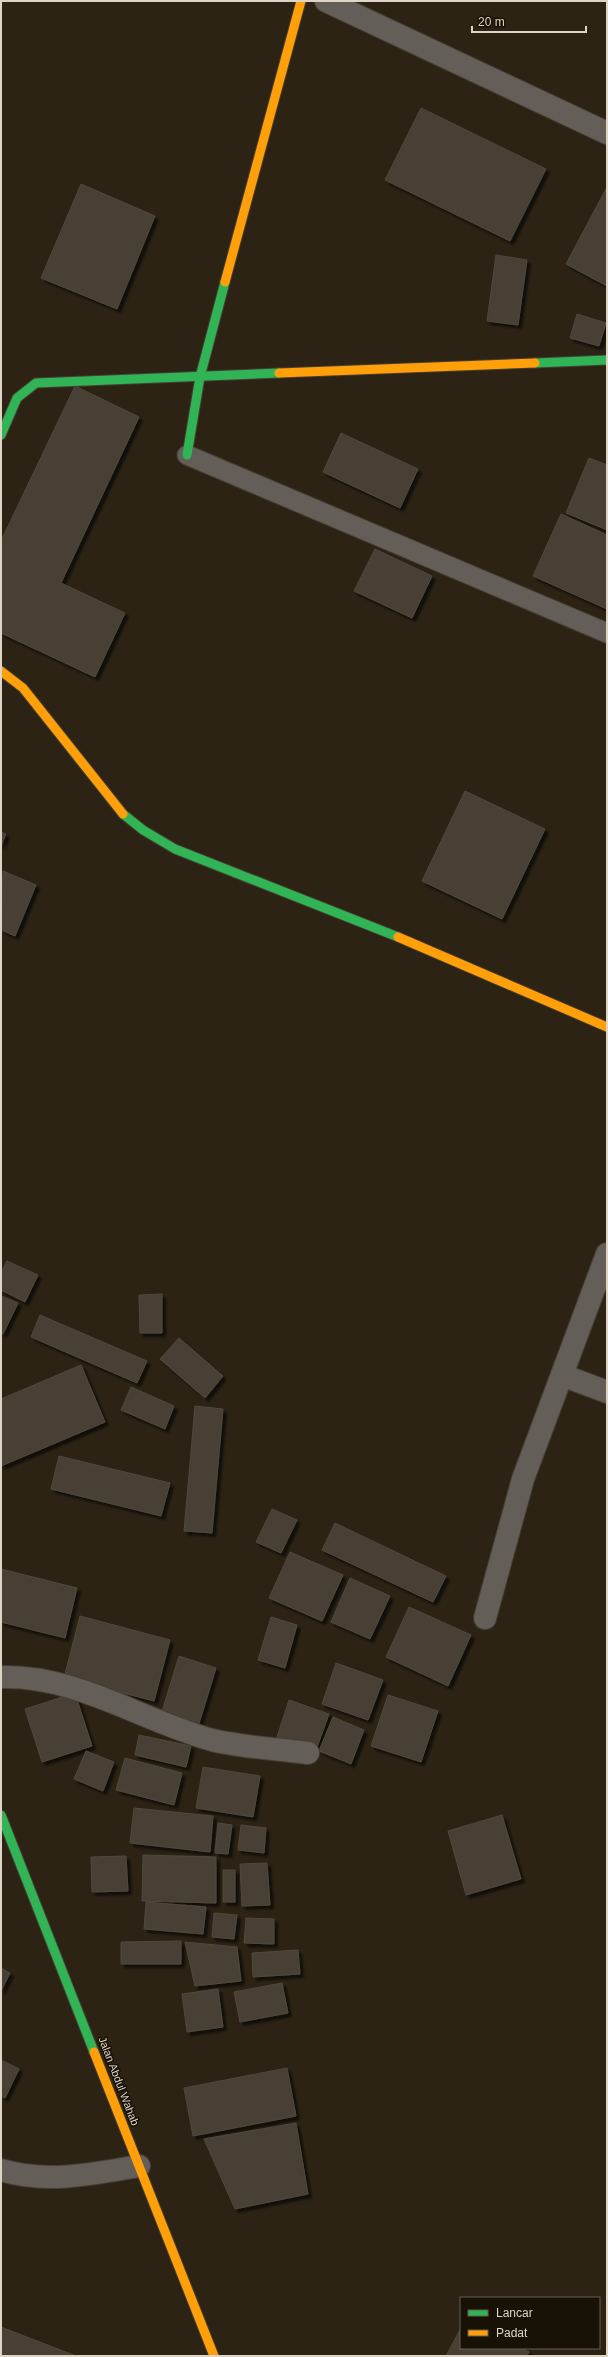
<svg xmlns="http://www.w3.org/2000/svg" width="608" height="2357" viewBox="0 0 608 2357" font-family="Helvetica,sans-serif">
	<style>
		.building { fill: #484035; stroke: #50493d; filter: url(#shadow) }
		.lines { fill: none; stroke-linecap: round; stroke-linejoin: round }
		.lane-casing { stroke: #473f33; stroke-width: 21 }
		.street-casing { stroke: #473f33; stroke-width: 24 }
		.fast-casing { stroke: #473f33; stroke-width: 11 }
		.slow-casing { stroke: #473f33; stroke-width: 11 }
		.lane { stroke: #635e58; stroke-width: 19 }
		.street { stroke: #635e58; stroke-width: 22 }
		.fast { stroke: #30b455; stroke-width: 9 }
		.slow { stroke: #ff9f0a; stroke-width: 9 }
		.labels { text-anchor: middle; dominant-baseline: central; stroke-width: 3; stroke-linejoin: round; paint-order: stroke }
		.street-label { font-size: 11px; fill: #dfd5c6; stroke: #171106 }
	</style>
	<defs>
		<filter id="shadow"><feDropShadow dx="3.5" dy="3.5" stdDeviation="1" flood-color="#0009"/></filter>
	</defs>
	<rect width="100%" height="100%" fill="#2c2315"/>
	<g class="building">
		<polygon points="421,108 546,169 510,241 385,180"/>
		<polygon points="81,184 155,216 117,309 41,278"/>
		<polygon points="607,187 607,286 566,264"/>
		<polygon points="496,255 527,260 518,325 487,321"/>
		<polygon points="577,314 606,323 599,346 570,338"/>
		<polygon points="75,386 139,417 61,583 125,613 95,677 1,633 1,541"/>
		<polygon points="341,433 418,469 400,508 323,472"/>
		<polygon points="589,458 607,465 607,530 566,513"/>
		<polygon points="561,514 607,535 607,609 533,576"/>
		<polygon points="375,549 432,576 412,618 354,591"/>
		<polygon points="465,791 545,829 502,919 422,881"/>
		<polygon points="1,832 6,834 1,846"/>
		<polygon points="3,871 36,885 15,936 1,930"/>
		<polygon points="7,1261 38,1275 25,1302 1,1290 1,1273"/>
		<polygon points="162,1294 162,1333 140,1333 139,1295"/>
		<polygon points="1,1296 18,1303 3,1334 1,1333"/>
		<polygon points="40,1315 147,1361 137,1383 31,1337"/>
		<polygon points="179,1338 223,1376 205,1398 160,1359"/>
		<polygon points="81,1365 105,1422 1,1466 1,1399"/>
		<polygon points="131,1387 174,1406 165,1429 121,1410"/>
		<polygon points="195,1406 223,1409 212,1533 184,1531"/>
		<polygon points="59,1456 170,1483 161,1516 51,1489"/>
		<polygon points="272,1509 297,1520 281,1553 256,1542"/>
		<polygon points="335,1523 446,1576 433,1602 322,1550"/>
		<polygon points="290,1552 343,1575 322,1621 269,1598"/>
		<polygon points="1,1569 77,1588 65,1638 1,1622"/>
		<polygon points="350,1578 390,1596 370,1639 331,1622"/>
		<polygon points="409,1607 471,1635 448,1686 386,1657"/>
		<polygon points="80,1616 170,1640 154,1701 64,1678"/>
		<polygon points="271,1617 297,1625 285,1668 258,1660"/>
		<polygon points="179,1656 216,1668 197,1730 160,1718"/>
		<polygon points="336,1663 383,1680 368,1720 322,1704"/>
		<polygon points="75,1693 92,1746 42,1762 25,1709"/>
		<polygon points="388,1695 438,1711 421,1762 371,1746"/>
		<polygon points="289,1700 329,1714 316,1750 277,1737"/>
		<polygon points="333,1717 364,1730 351,1764 319,1751"/>
		<polygon points="139,1735 191,1746 186,1767 135,1755"/>
		<polygon points="86,1751 114,1762 103,1791 74,1779"/>
		<polygon points="125,1758 182,1773 174,1805 116,1790"/>
		<polygon points="203,1767 260,1776 253,1817 196,1808"/>
		<polygon points="134,1808 213,1816 210,1852 130,1843"/>
		<polygon points="502,1815 521,1879 466,1895 448,1831"/>
		<polygon points="218,1823 232,1825 228,1854 215,1853"/>
		<polygon points="241,1825 266,1828 264,1853 238,1850"/>
		<polygon points="143,1855 216,1857 216,1903 142,1901"/>
		<polygon points="126,1856 128,1891 92,1892 91,1857"/>
		<polygon points="267,1863 270,1905 242,1906 240,1864"/>
		<rect x="223" y="1870" width="12" height="32"/>
		<polygon points="146,1902 206,1907 203,1934 144,1929"/>
		<polygon points="214,1913 237,1915 234,1939 212,1937"/>
		<polygon points="246,1918 274,1919 274,1944 244,1943"/>
		<polygon points="181,1941 181,1964 121,1964 121,1942"/>
		<polygon points="185,1942 237,1947 241,1981 195,1986"/>
		<polygon points="298,1950 300,1974 253,1977 252,1953"/>
		<polygon points="1,1968 10,1973 1,1991"/>
		<polygon points="282,1983 288,2013 240,2022 234,1992"/>
		<polygon points="218,1989 223,2027 187,2032 182,1994"/>
		<polygon points="1,2060 19,2069 5,2098 1,2096"/>
		<polygon points="287,2068 296,2116 193,2136 184,2088"/>
		<polygon points="296,2123 308,2194 235,2209 204,2139"/>
		<polygon points="1,2327 76,2356 1,2356"/>
		<polygon points="461,2328 461,2348 522,2348 529,2352 527,2356 446,2356"/>
	</g>
	<g class="lines">
		<defs>
			<polyline id="lane" points="187,455 607,633"/>
			<g id="street">
				<polyline points="326,1 607,133"/>
				<polyline points="562,1375 607,1392"/>
				<polyline points="485,1618 523,1479 607,1254"/>
				<path d="M 1,1677 C 77,1675 140,1720 212,1740 C 240,1747 278,1749 308,1753"/>
				<path d="M 1,2170 C 48,2184 92,2174 139,2166"/>
			</g>
			<g id="fast">
				<polyline points="535,363 607,360"/>
				<polyline points="1,435 17,398 36,383 279,373"/>
				<polyline points="187,455 200,377 225,282"/>
				<polyline points="123,814 143,830 175,849 398,937"/>
				<polyline points="1,1815 94,2052"/>
			</g>
			<g id="slow">
				<polyline points="225,282 301,1"/>
				<polyline points="279,373 535,363"/>
				<polyline points="1,671 23,688 123,814"/>
				<polyline points="398,937 607,1027"/>
				<polyline points="94,2052 214,2356"/>
			</g>
		</defs>
		<use href="#lane" class="lane-casing"/>
		<use href="#street" class="street-casing"/>
		<use href="#fast" class="fast-casing"/>
		<use href="#slow" class="slow-casing"/>
		<use href="#lane" class="lane"/>
		<use href="#street" class="street"/>
		<use href="#fast" class="fast"/>
		<use href="#slow" class="slow"/>
	</g>
	<g class="labels">
		<g class="street-label">
			<text transform="translate(119 2081) rotate(69)">Jalan Abdul Wahab</text>
		</g>
	</g>
	<rect width="608" height="2357" fill="none" stroke="#dfd5c6" stroke-width="4"/>
	<rect x="460" y="2297" width="140" height="52" fill="#171106" stroke="#675f53"/>
	<rect x="468" y="2310" width="20" height="6" fill="#30b455" stroke="#675f53"/>
	<text x="496" y="2317" font-size="12" fill="#dfd5c6">Lancar</text>
	<rect x="468" y="2330" width="20" height="6" fill="#ff9f0a" stroke="#675f53"/>
	<text x="496" y="2337" font-size="12" fill="#dfd5c6">Padat</text>
	<path d="M472 26v6h114v-6" fill="none" stroke="#dfd5c6" stroke-width="2"/>
	<text x="478" y="26" font-size="12" fill="#dfd5c6" stroke="#171106" stroke-width="3" paint-order="stroke">20 m</text>
</svg>
